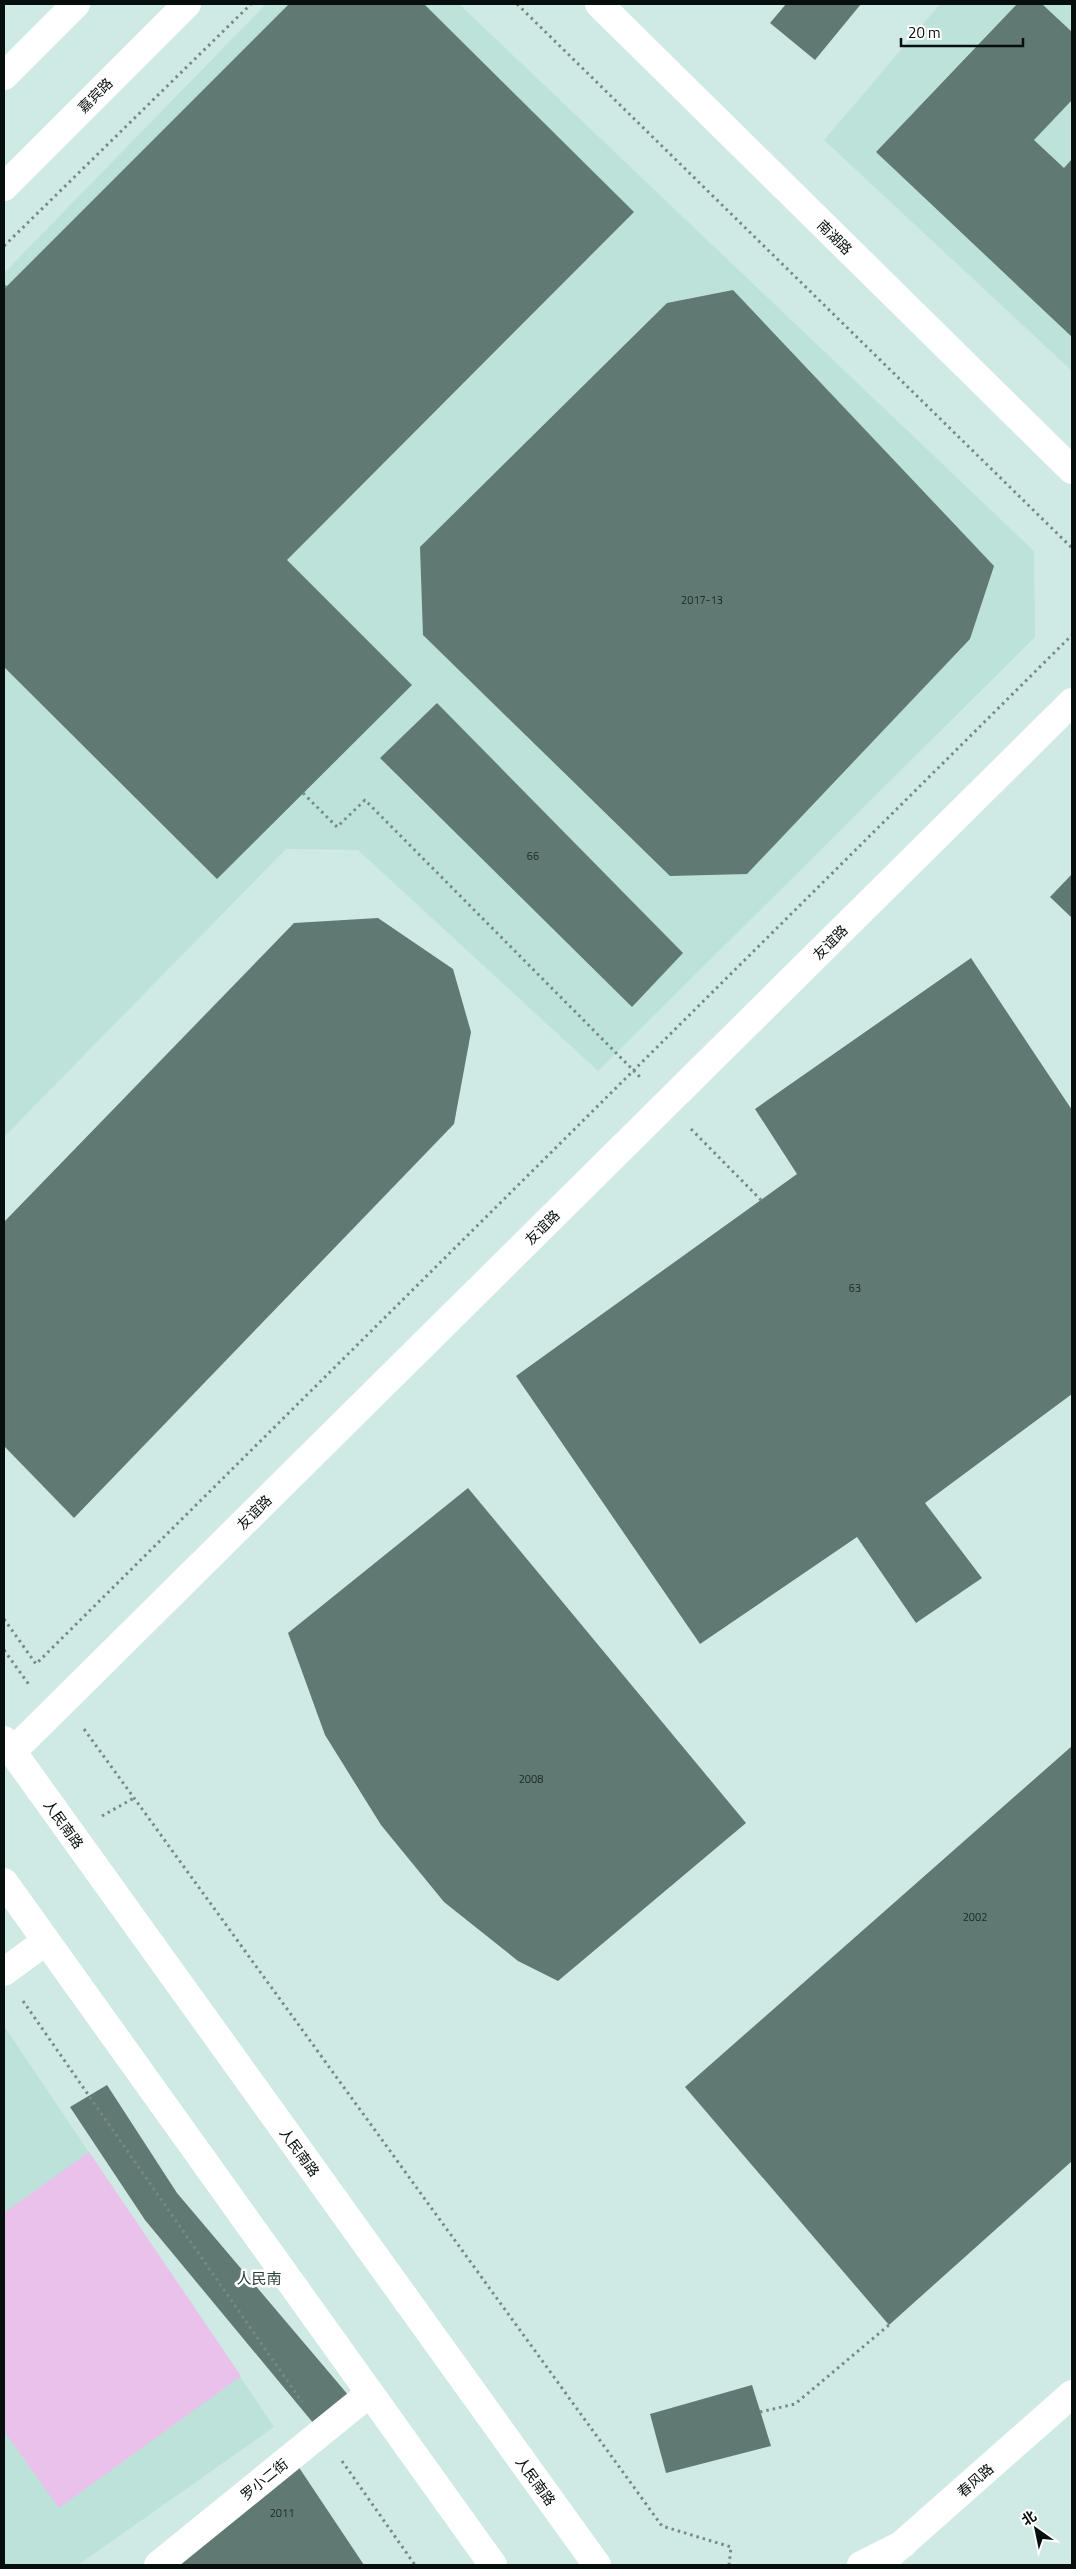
<svg xmlns="http://www.w3.org/2000/svg" width="1076" height="2569" viewBox="0 0 1076 2569" font-family="'Titillium Web','Noto Sans SC',sans-serif">
	<style>
		.built { fill: #bde2d9 }
		.green { fill: #eac1eb }
		.building { fill: #607973 }
		.lines { fill: none; stroke-linecap: round; stroke-linejoin: round }
		.path { stroke: #778a85; stroke-width: 3; stroke-dasharray: 2.5 4; stroke-linecap: butt }
		.minor { stroke: #fff; stroke-width: 28 }
		.tertiary { stroke: #fff; stroke-width: 28 }
		.secondary { stroke: #fff; stroke-width: 28 }
		.labels { text-anchor: middle; dominant-baseline: central; stroke-width: 5; stroke-linejoin: round; paint-order: stroke }
		.number-label { font-size: 11px; fill: #1c2a26 }
		.street-label { font-size: 14px; fill: #060f0d; stroke: #fff }
		.neighbourhood-label { font-size: 15px; fill: #293f3a; stroke: #fff }
	</style>
	<rect width="100%" height="100%" fill="#cfeae4"/>
	<g class="built">
		<polygon points="266,4 459,4 1034,551 1035,637 598,1071 358,850 286,849 4,1137 4,273"/>
		<polygon points="940,4 1072,4 1072,371 824,140"/>
		<polygon points="4,2026 274,2427 78,2565 4,2565"/>
	</g>
	<polygon class="green" points="89,2152 241,2376 59,2508 4,2431 4,2213"/>
	<g class="building">
		<polygon points="289,4 424,4 634,212 287,560 412,685 217,879 4,667 4,289"/>
		<polygon points="786,4 861,4 815,60 770,23"/>
		<polygon points="1017,4 1042,4 1072,32 1072,100 1034,140 1064,168 1072,159 1072,337 876,152"/>
		<polygon points="733,290 994,566 970,639 747,874 670,876 423,635 420,547 667,303"/>
		<polygon points="437,703 683,953 632,1007 380,758"/>
		<polygon points="1072,874 1072,918 1050,897"/>
		<polygon points="378,918 453,969 471,1032 454,1124 74,1518 4,1446 4,1222 294,923"/>
		<polygon points="971,958 1072,1110 1072,1394 925,1503 982,1578 916,1623 857,1537 700,1644 516,1376 797,1174 755,1109"/>
		<polygon points="468,1488 746,1823 558,1981 518,1961 444,1902 381,1825 325,1735 288,1633"/>
		<polygon points="1072,1746 1072,2161 889,2325 685,2087"/>
		<polygon points="107,2085 177,2193 349,2396 314,2424 145,2220 70,2107"/>
		<polygon points="752,2385 771,2446 666,2473 650,2414"/>
		<polygon points="294,2460 364,2565 177,2565"/>
	</g>
	<g class="lines">
		<g class="path">
			<polyline points="517,4 1072,548"/>
			<polyline points="4,246 251,4"/>
			<polyline points="4,286 6,287"/>
			<polyline points="303,793 337,827 365,800 641,1078"/>
			<polyline points="691,1129 761,1200"/>
			<polyline points="4,1619 36,1664 1072,635"/>
			<polyline points="4,1650 30,1686"/>
			<polyline points="84,1729 662,2526 731,2547 729,2565"/>
			<polyline points="102,1816 134,1798"/>
			<polyline points="23,2001 302,2402"/>
			<polyline points="760,2412 795,2404 889,2325"/>
			<polyline points="342,2461 415,2565"/>
		</g>
		<g class="minor">
			<polyline points="4,1972 46,1941"/>
			<polyline points="158,2565 370,2393"/>
		</g>
		<g class="tertiary">
			<polyline points="599,4 1072,470"/>
			<polyline points="12,1752 1072,702"/>
			<polyline points="884,2560 1072,2394"/>
		</g>
		<g class="secondary">
			<polyline points="4,76 76,4"/>
			<polyline points="4,187 187,4"/>
			<polyline points="4,1740 597,2565"/>
			<polyline points="4,1882 493,2565"/>
			<polyline points="861,2565 903,2544"/>
		</g>
	</g>
	<g class="labels">
		<g class="number-label">
			<text x="702" y="600">2017-13</text>
			<text x="533" y="856">66</text>
			<text x="855" y="1288">63</text>
			<text x="531" y="1779">2008</text>
			<text x="975" y="1917">2002</text>
			<text x="282" y="2513">2011</text>
		</g>
		<g class="street-label">
			<text transform="translate(95 95) rotate(-45)">嘉宾路</text>
			<text transform="translate(835 237) rotate(45)">南湖路</text>
			<text transform="translate(830 942) rotate(-45)">友谊路</text>
			<text transform="translate(542 1227) rotate(-45)">友谊路</text>
			<text transform="translate(254 1512) rotate(-45)">友谊路</text>
			<text transform="translate(64 1824) rotate(54)">人民南路</text>
			<text transform="translate(300 2152) rotate(54)">人民南路</text>
			<text transform="translate(264 2479) rotate(-39)">罗小二街</text>
			<text transform="translate(975 2480) rotate(-41)">春风路</text>
			<text transform="translate(536 2481) rotate(54)">人民南路</text>
		</g>
		<g class="neighbourhood-label">
			<text x="259" y="2278">人民南</text>
		</g>
	</g>
	<rect width="1076" height="2569" fill="none" stroke="#060f0d" stroke-width="10"/>
	<g transform="translate(1036 2529) rotate(327)" stroke="#ffffff" stroke-width="4" paint-order="stroke">
	<path d="M0-4L9 19L0 12L-9 19Z" fill="#060f0d"/>
	<text y="-8" font-size="14" font-weight="bold" text-anchor="middle" fill="#060f0d">北</text>
	</g>
	<path d="M901 38v8h122v-8" fill="none" stroke="#060f0d" stroke-width="2.5"/>
	<text x="908" y="38" font-size="15" fill="#060f0d" stroke="#ffffff" stroke-width="4" paint-order="stroke">20 m</text>
</svg>
